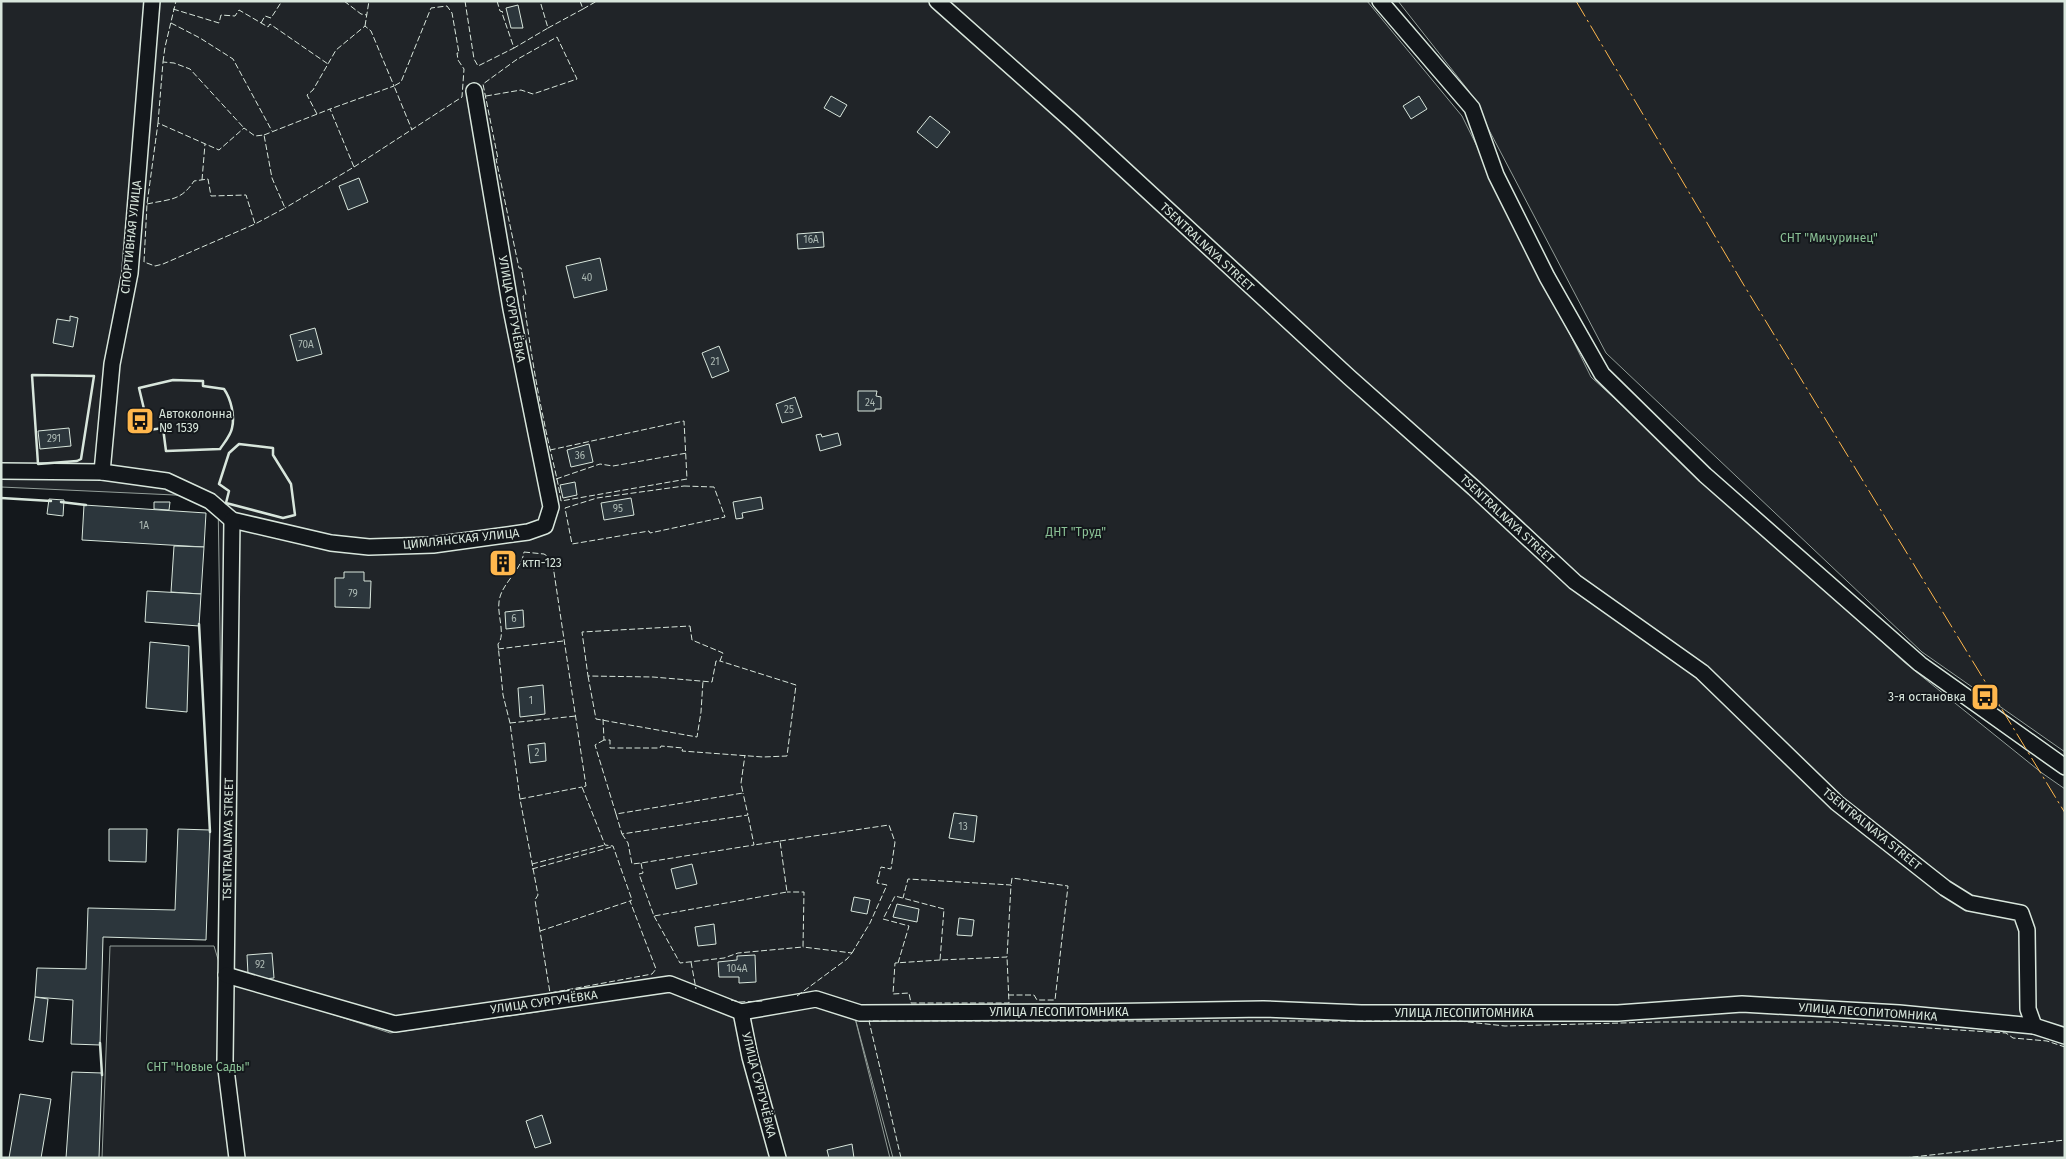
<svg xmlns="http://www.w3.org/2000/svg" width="2066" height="1159" viewBox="0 0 2066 1159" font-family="'Fira Sans',sans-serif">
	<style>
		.green { fill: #202428; stroke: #939e99 }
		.building { fill: #2c363c; stroke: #d8e6dc }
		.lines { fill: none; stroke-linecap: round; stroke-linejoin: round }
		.street-casing { stroke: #d8e6dc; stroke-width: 18 }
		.street { stroke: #14181c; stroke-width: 15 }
		.fence { stroke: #d8e6dc; stroke-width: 1; stroke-dasharray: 6 2.5; stroke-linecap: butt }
		.wall { stroke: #d8e6dc; stroke-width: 2.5 }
		.power { stroke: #ffb74d; stroke-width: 1; stroke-dasharray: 18 4 2.5 4; stroke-linecap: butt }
		.labels { text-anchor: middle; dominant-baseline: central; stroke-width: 4; stroke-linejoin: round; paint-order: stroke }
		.number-label { font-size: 10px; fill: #adbab4 }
		.street-label { font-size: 12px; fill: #d8e6dc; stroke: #14181c }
		.park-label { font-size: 12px; fill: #8ac095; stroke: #14181c }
		.poi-label { font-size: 12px; fill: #d8e6dc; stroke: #14181c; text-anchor: start }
	</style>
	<rect width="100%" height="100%" fill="#14181c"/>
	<g class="green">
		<polygon points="1,1 1367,1 1462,116 1591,377 1904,662 2042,773 2065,789 2065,1158 893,1158 854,1014 890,1158 102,1158 110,946 214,946 224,979 390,1033 537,1012 660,989 728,1013 660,988 400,1020 225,972 218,497 1,487"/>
		<polygon points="1398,1 2065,1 2065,752 1922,652 1606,353 1468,90"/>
	</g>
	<g class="building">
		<polygon points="518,5 523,28 511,28 506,8"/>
		<polygon points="831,96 847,105 840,117 824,108"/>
		<polygon points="1419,96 1427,109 1411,119 1403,106"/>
		<polygon points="930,116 950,132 937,148 917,132"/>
		<polygon points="359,178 368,202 348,210 339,186"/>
		<polygon points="823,232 824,247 798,249 797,234"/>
		<polygon points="600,258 607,290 574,298 566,266"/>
		<polygon points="70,316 78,318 73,347 53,343 57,319 70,321"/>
		<polygon points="315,328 322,354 297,361 290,335"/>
		<polygon points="719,346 729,371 712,378 702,353"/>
		<polygon points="858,391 877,391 876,396 881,397 881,409 875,409 875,411 858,411"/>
		<polygon points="795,397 802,417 782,423 776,404"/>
		<polygon points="69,428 71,446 40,449 38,431"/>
		<polygon points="838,433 841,445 820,451 816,435 821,434 822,437"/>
		<polygon points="589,444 593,462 571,467 567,450"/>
		<polygon points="575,482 577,495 563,498 560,485"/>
		<polygon points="761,497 763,509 742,513 743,518 736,519 733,502"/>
		<polygon points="631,498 634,515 604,520 601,503"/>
		<polygon points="49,499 64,500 63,516 47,514"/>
		<polygon points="154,502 170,502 169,510 154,509"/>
		<polygon points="84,505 206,513 204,547 82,540"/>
		<polygon points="174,546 204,547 201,594 171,592"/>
		<polygon points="344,572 364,572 364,581 371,581 370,608 335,607 335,578 344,578"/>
		<polygon points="147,591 201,594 199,626 145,622"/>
		<polygon points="523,610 524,627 506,629 505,612"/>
		<polygon points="150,642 189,646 187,712 146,708"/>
		<polygon points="543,685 545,714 520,717 518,688"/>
		<polygon points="545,743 546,761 530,763 528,745"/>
		<polygon points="954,813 977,816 974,842 949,838"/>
		<polygon points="109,829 147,829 146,862 109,861"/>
		<polygon points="178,829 210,830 206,940 103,937 100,1045 71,1044 73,1000 35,997 37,968 86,969 88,908 175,910"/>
		<polygon points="692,864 697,884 676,889 671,869"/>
		<polygon points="854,897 870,900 867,914 851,911"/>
		<polygon points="897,904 919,909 917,922 893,917"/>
		<polygon points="959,918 974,920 972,936 957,935"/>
		<polygon points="714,924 716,944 698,946 695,927"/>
		<polygon points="272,953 274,978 254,980 248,974 247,955"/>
		<polygon points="755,955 756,982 739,983 739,977 719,977 718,962 737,960 737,956"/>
		<polygon points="35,997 48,999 43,1042 29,1040"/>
		<polygon points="72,1072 102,1073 99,1158 66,1158"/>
		<polygon points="20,1094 51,1099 41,1158 9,1158"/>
		<polygon points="542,1115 551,1143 535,1148 526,1121"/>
		<polygon points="852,1144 854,1158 829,1158 827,1150"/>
	</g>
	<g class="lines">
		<defs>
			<g id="street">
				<polyline points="937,1 1073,122 1349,377 1474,488 1575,582 1702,672 1837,803 1945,888 1969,903 2021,913 2027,930 2028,1009 2034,1026"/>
				<polyline points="1380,1 1472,108 1496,175 1547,277 1602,374 1705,475 1920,664 2065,767"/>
				<polyline points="1,471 102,472 167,481 210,501 232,520 331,543 369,547 433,545 528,532 545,526 551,507 511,309 474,91"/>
				<polyline points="102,472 112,364 130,273 152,1"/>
				<polyline points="232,520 225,1061 237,1158"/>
				<polyline points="226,975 395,1024 670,984 741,1012 816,999 860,1013 1091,1012 1263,1009 1361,1013 1618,1013 1742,1004 1899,1013 2034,1026 2065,1036"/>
				<polyline points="741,1012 750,1057 778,1158"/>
			</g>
		</defs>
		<use href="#street" class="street-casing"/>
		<use href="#street" class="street"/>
		<g class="fence">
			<polyline points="344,1 361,14 367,15"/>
			<polyline points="465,1 474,59 478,66 514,48"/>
			<polyline points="497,1 500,11 503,12 502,13 514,48 548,28 540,1"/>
			<polyline points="580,1 583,9 597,1"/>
			<polyline points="173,9 219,23 221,15 235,16 239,10 268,27 270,24 328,64"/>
			<polyline points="171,23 200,38 233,59 272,131"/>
			<polyline points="261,23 265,16 271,18 282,1"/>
			<polyline points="365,26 369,1"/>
			<polyline points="548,28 583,9"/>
			<polyline points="163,62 165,47 176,1"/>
			<path d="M 486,96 L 521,90 L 533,94 L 577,79 L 557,37 L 516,60 L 483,84 L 498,159 L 496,159 L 519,268 L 521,268 L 526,295 L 523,296 C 529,338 535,380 544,421 C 549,448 557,474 561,501 L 687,479 L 684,421 L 550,450"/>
			<polyline points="317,114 307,95 313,90 336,50 365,26 371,31 394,86 330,109"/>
			<polyline points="158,123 163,62 174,63 190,69 244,128"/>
			<polyline points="264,135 330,109 354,167 285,208"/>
			<polyline points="354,167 462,97 464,69 458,60 457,53 459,53 452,13 447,6 431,8 401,82 394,86 412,130"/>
			<polyline points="202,180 205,144"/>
			<path d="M 147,204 C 170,199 181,201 194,181 L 208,179 L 211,196 L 246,195 L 255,224 L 285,208 L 272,178 L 264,135 L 255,136 L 244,128 L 219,150 L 158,123 L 147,204 L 144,262 L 155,266 L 163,264 L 255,224"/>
			<polyline points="556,479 600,464 613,466 687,453"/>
			<polygon points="684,486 714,487 725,517 650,533 649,531 572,544 565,508 597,498"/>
			<path d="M 524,552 L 544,554 L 552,559 L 586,786 L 582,787 L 605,845 L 613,846 L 632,900 L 630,901 L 656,969 L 652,974 L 550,993 L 535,900 L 538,895 L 520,799 L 510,723 L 503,695 L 498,644 C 506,635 497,615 499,602 C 501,583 521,572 524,552 Z"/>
			<polygon points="690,626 692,640 723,653 720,661 716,661 712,682 653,677 588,676 582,632"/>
			<polyline points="498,649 563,641"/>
			<polyline points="588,676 596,719 697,737 701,712 703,681"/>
			<polyline points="603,719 604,740 610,740 610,748 660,748 661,746 683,748 682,751 763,757 787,756 796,685 720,661"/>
			<polyline points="510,723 576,716"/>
			<polyline points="604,740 595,745 616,814 743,793 741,783 745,755"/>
			<polyline points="520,799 582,787"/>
			<polyline points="616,814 622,834 748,815 743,793"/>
			<polyline points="622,834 628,843 632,864 641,863 754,845 748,815"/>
			<polyline points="780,841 889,825 895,842 891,869 881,867 877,883 887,885 870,923 852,953"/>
			<polyline points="641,863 643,873 639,874 654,916 787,892 780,841 754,845"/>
			<polyline points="532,864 605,845"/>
			<polyline points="532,869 611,847"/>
			<polyline points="654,916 680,963 724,958 738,953 803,947 804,892 787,892"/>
			<polyline points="540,931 630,901"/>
			<polyline points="940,960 895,963 893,994 909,993 911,1003 1009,1003 1007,957"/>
			<polyline points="691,962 696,989"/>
			<polyline points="898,963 909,926 883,919 895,896 944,909 940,960 1007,957 1011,885 908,879 903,898"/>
			<polyline points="1008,995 1034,995 1037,1000 1055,1000 1068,886 1012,878 1011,885"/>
			<polyline points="797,996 847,959 852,953 803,947"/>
			<polyline points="731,1000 740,1002 763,1001"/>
			<polyline points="901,1158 869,1021 1459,1021 1505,1026 1660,1022 1834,1022 2006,1033 2013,1038 2047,1041 2065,1047"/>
			<polyline points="1904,1158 2065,1140"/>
		</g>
		<g class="wall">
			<polygon points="32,375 94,376 81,459 77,461 38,464"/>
			<path d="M 173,380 L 203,381 L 203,386 L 224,389 C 231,399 235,416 232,428 C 231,435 224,443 220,449 L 166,451 L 163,428 L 149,430 L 139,388 Z"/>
			<polygon points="239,444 273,448 273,455 291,484 295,515 283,518 226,503 229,491 219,484 229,453"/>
			<polyline points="1,498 51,501"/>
			<polyline points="61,502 86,505"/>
			<polyline points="199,624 210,832"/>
			<polyline points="100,1043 102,1075"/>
		</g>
		<polyline class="power" points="1576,1 1742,282 2065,813"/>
	</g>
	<defs>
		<symbol id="bus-square" viewBox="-11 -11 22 22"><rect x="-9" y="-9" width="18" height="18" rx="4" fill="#ffb74d" stroke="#14181c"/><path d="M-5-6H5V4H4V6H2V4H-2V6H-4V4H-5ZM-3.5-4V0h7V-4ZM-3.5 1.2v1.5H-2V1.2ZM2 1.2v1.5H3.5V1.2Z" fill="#111"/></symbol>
		<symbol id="building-square" viewBox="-11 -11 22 22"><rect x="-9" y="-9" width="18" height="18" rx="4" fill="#ffb74d" stroke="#14181c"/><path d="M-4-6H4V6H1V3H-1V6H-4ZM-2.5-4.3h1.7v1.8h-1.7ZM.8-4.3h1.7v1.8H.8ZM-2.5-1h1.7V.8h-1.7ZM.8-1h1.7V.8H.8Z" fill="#111"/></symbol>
	</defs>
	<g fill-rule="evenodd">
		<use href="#bus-square" x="124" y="405" width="32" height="32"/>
		<use href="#building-square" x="487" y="547" width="32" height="32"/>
		<use href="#bus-square" x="1969" y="681" width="32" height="32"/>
	</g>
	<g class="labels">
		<g class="number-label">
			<text x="811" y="240">16А</text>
			<text x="587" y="278">40</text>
			<text x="306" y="345">70А</text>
			<text x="715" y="362">21</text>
			<text x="870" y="403">24</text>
			<text x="789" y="410">25</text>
			<text x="54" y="439">291</text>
			<text x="580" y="456">36</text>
			<text x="618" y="509">95</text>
			<text x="144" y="526">1А</text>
			<text x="353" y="594">79</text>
			<text x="514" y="619">6</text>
			<text x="531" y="701">1</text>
			<text x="537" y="753">2</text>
			<text x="963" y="827">13</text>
			<text x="260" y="965">92</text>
			<text x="737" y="969">104А</text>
		</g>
		<g class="street-label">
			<text transform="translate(131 237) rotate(-84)">СПОРТИВНАЯ УЛИЦА</text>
			<text transform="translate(1207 247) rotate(43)">TSENTRALNAYA STREET</text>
			<text transform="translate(512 309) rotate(80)">УЛИЦА СУРГУЧЁВКА</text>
			<text transform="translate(1507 519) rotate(43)">TSENTRALNAYA STREET</text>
			<text transform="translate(461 539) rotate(-6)">ЦИМЛЯНСКАЯ УЛИЦА</text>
			<text transform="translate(1872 829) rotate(39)">TSENTRALNAYA STREET</text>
			<text transform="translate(228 839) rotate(-89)">TSENTRALNAYA STREET</text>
			<text transform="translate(544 1002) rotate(-8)">УЛИЦА СУРГУЧЁВКА</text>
			<text x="1059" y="1012">УЛИЦА ЛЕСОПИТОМНИКА</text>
			<text transform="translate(1868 1012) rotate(4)">УЛИЦА ЛЕСОПИТОМНИКА</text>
			<text x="1464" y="1013">УЛИЦА ЛЕСОПИТОМНИКА</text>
			<text transform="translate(759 1085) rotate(76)">УЛИЦА СУРГУЧЁВКА</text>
		</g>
		<g class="park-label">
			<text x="1829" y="238">СНТ "Мичуринец"</text>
			<text x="1076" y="532">ДНТ "Труд"</text>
			<text x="198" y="1067">СНТ "Новые Сады"</text>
		</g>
		<g class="poi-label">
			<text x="159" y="414">Автоколонна<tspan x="159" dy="14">№ 1539</tspan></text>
			<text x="522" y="563">ктп-123</text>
			<text x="1966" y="697" text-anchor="end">3-я остановка</text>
		</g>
	</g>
	<rect width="2066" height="1159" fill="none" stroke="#d8e6dc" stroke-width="5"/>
</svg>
